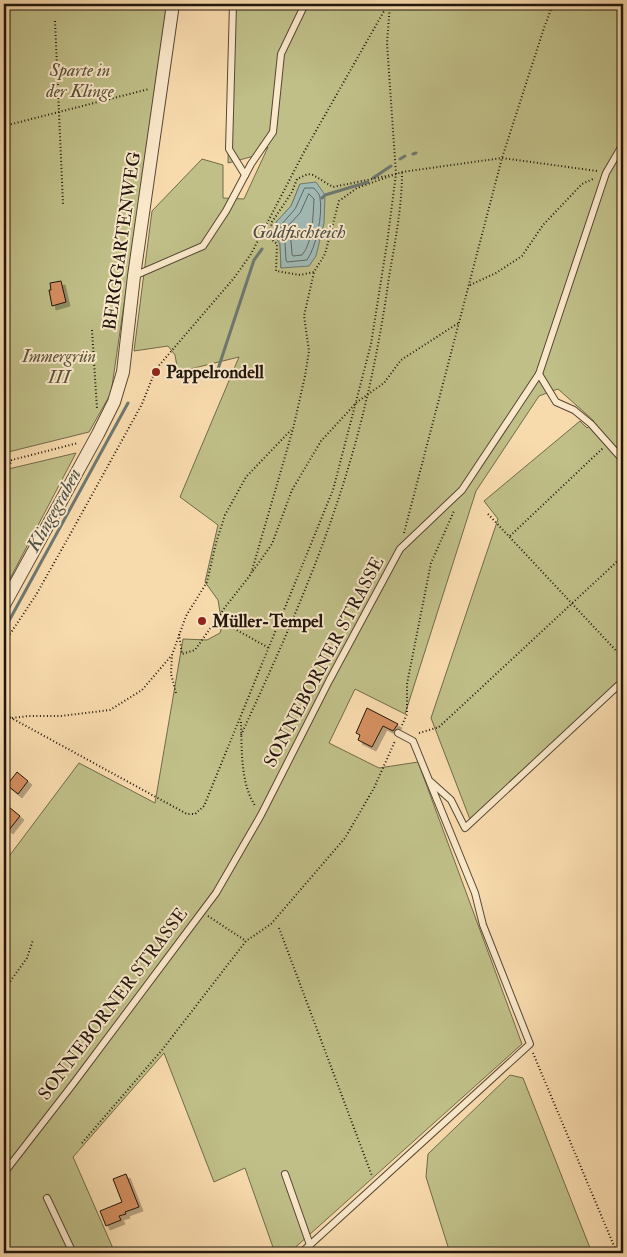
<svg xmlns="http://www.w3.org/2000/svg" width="627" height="1257" viewBox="0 0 627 1257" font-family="'IM FELL Double Pica',serif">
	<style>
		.green { fill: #c0bf88; stroke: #706a4a; fill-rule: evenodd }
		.water { fill: #a1b9b4; stroke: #6d7871 }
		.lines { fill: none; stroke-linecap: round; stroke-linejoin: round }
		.shore { stroke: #606860; stroke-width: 1 }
		.stream { stroke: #6d7871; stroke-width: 3 }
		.building { fill: #d58f61; stroke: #20160d; filter: url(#shadow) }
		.service-casing { stroke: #564735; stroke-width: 8 }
		.minor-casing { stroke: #564735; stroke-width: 14 }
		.path { stroke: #20160d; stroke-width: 2; stroke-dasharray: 1 2.5; stroke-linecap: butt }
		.service { stroke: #fae8ca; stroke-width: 6 }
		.minor { stroke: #fae8ca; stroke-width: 12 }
		.poi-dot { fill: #8f2418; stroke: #fae8ca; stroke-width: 2 }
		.labels { text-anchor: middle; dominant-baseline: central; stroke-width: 4; stroke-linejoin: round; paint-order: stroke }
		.park-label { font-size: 18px; font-style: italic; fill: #585138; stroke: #fae8ca }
		.street-label { font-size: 18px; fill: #20160d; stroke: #fae8ca }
		.poi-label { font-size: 18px; font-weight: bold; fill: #20160d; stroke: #fae8ca; text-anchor: start }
		.water-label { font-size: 19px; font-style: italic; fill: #4d4f47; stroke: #fae8ca }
	</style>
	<defs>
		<filter id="shadow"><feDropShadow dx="4" dy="4" stdDeviation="0" flood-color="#0004"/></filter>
	</defs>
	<rect width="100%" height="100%" fill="#f8dbad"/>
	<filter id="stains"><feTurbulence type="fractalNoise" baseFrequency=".004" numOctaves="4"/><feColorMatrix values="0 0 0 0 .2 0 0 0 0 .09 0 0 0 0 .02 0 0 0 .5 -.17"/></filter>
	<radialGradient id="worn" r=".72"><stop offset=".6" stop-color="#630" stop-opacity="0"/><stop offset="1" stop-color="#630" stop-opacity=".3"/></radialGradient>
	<g class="green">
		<polygon points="11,4 168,4 111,393 89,432 4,453 4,6"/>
		<path d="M 231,4 L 623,4 L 623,682 L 471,822 L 431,718 L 498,519 L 484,501 L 580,421 L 587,428 L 594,421 L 558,389 L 539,396 L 476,491 L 405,714 L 355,689 L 329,743 L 379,768 L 418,762 L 522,1044 L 289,1253 L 275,1253 L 245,1168 L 214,1182 L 164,1053 L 73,1157 L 115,1253 L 16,1253 L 7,1245 L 4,1249 L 4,863 L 79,763 L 155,803 L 183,639 L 207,640 L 220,633 L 223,622 L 220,612 L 218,600 L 205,582 L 218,525 L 180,497 L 239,357 L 178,372 L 175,355 L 168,346 L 134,351 L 152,211 L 202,159 L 223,165 L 223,198 L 244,199 L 268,147 L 258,155 L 228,163 ZM 300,184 L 281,268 L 280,244 L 277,222 L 291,206 Z"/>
		<polygon points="76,453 4,590 4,470"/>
		<polygon points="510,1075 523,1078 592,1253 450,1253 426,1177 428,1154"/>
	</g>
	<polygon class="water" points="316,182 325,195 324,223 316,256 309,266 281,268 280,244 275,237 276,222 291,206 300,184"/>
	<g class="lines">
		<g class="shore">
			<path d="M 305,188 L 314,188 C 316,191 320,194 320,198 C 323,215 316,247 307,260 L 287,262 L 286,260 L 285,243 L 281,235 L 281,225 L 295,209 Z"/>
			<path d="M 309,194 L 314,199 C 313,214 313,243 302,255 L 293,256 L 292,254 L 291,241 L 287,234 L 287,227 L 300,213 Z"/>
		</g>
		<g class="stream">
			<polyline points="413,154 416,153"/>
			<polyline points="400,159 405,156"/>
			<polyline points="373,178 391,166"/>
			<polyline points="322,198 325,195 368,182"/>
			<polyline points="216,375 254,260 262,249"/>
			<polyline points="4,630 128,403"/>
		</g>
	</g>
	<g class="building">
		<polygon points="61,281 66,302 52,306 49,290 51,290 50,283"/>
		<polygon points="367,708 398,724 393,731 383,726 372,747 358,740 360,735 356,733"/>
		<polygon points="17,772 28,781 18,794 7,785"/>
		<polygon points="4,803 20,816 9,830 4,826"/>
		<polygon points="126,1174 139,1207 125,1212 126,1214 119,1216 121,1220 106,1226 100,1211 122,1202 113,1179"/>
	</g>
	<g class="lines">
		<defs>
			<g id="service">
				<polyline points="233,4 229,149 245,175"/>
				<polyline points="134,276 203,246 226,211 251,164 273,132 281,54 305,4"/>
				<polyline points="539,374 556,402 574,410 591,424 623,460"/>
				<polyline points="431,782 451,800 465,828 623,681"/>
				<polyline points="4,1173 73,1084 216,893 261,815 329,681 400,549 462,490 539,374 606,173 623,144"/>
				<polyline points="285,1174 310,1245"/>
				<polyline points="47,1198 73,1253"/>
				<polyline points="301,1253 530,1044 483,925 475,893 413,741 398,733"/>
			</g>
			<polyline id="minor" points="4,605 98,434 114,402 123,372 134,276 173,4"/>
		</defs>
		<use href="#service" class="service-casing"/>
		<use href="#minor" class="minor-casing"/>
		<g class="path">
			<polyline points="55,21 63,204"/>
			<polyline points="4,126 149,89"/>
			<polyline points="396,174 333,187 313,175 308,174 297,179 292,192 272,222 269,237 277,244 276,271 300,275 314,272 325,254 339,201 357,188 396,174 402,172 502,158 597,171"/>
			<polyline points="470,285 496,273 522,256 543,225 582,184 595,178"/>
			<polyline points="92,330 97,409"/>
			<polyline points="4,462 78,443"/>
			<polyline points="4,476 12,460"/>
			<polyline points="488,514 623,658"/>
			<polyline points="404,533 502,158 544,28 553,4"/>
			<polyline points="510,536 603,448"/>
			<polyline points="253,571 272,544 292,490 321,441 357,402 384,383 401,360 460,322"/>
			<polyline points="213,626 233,628 269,648"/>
			<polyline points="179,634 182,654 195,650 226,606 251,574 293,429 305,376 309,351 304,316 314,272"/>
			<polyline points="4,643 36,595 72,531 142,404 156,369 234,278 251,254 304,152 388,4"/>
			<polyline points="176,693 171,674 172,655 186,616 207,582 216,543 225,515 246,477 291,430"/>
			<polyline points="4,714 187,814 195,814 204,806 333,490 371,344 387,243 396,174 387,43 390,4"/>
			<polyline points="12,718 29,716 61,716 110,710 142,690 172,655"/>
			<path d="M 241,722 C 242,749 240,784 256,807"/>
			<polyline points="402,725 407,714 407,684 431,563 454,511"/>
			<polyline points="419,733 439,727 623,556"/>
			<path d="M 241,735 C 277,657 314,575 340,494 C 363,424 379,350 389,277 C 395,242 402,208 402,172"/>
			<polyline points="208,916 246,941"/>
			<polyline points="279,928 372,1176"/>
			<polyline points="4,990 27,958 33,940"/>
			<polyline points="533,1053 617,1253"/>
			<polyline points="82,1143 162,1050 246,941 271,924 345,838 374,788 395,741"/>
		</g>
		<use href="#service" class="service"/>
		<use href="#minor" class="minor"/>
	</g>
	<g class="poi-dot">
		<circle cx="156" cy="372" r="5"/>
		<circle cx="202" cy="621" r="5"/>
	</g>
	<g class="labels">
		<g class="park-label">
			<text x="80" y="70">Sparte in<tspan x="80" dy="21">der Klinge</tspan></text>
			<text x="59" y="356">Immergrün<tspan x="59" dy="21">III</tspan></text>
		</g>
		<g class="street-label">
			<text transform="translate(122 241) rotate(-82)">BERGGARTENWEG</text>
			<text transform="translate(324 662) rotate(-62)">SONNEBORNER STRASSE</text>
			<text transform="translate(113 1004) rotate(-53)">SONNEBORNER STRASSE</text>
		</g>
		<g class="poi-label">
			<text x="166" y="372">Pappelrondell</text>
			<text x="212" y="621">Müller-Tempel</text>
		</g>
		<g class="water-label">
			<text x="299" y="232">Goldfischteich</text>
			<text transform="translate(54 510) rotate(-61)">Klingegraben</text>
		</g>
	</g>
	<rect width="627" height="1257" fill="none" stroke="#f8dbad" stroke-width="20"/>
	<rect x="5" y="5" width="617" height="1247" fill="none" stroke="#20160d" stroke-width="2.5"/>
	<rect x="10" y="10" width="607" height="1237" fill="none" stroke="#20160d"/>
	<rect width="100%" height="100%" filter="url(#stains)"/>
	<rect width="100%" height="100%" fill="url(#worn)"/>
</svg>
